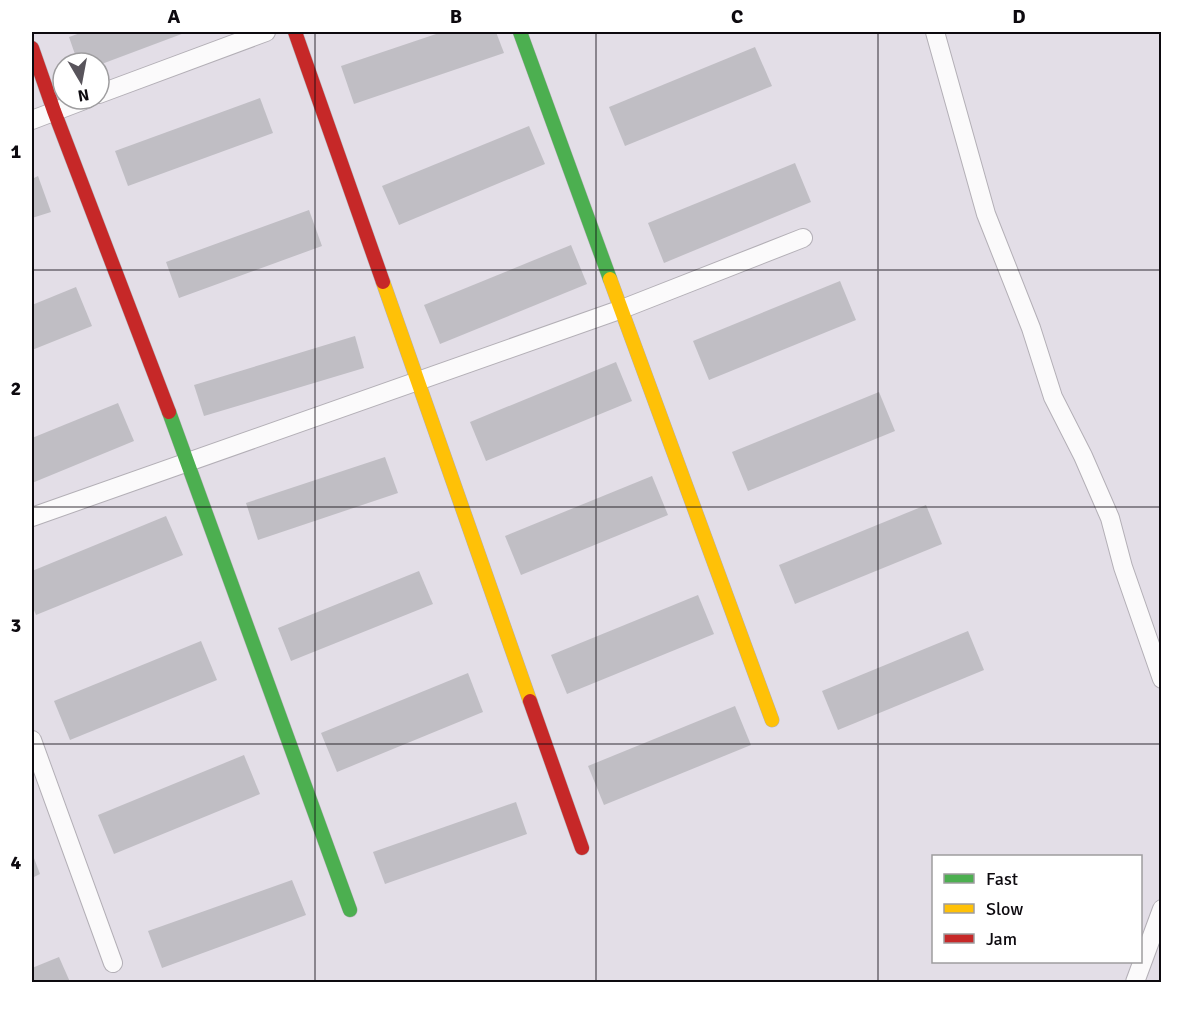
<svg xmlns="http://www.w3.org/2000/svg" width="1193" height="1014" viewBox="0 0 1193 1014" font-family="Signika,sans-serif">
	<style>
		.building { fill: #c0bec4 }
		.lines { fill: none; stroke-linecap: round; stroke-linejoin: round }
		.street-casing { stroke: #b3afb6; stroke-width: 20 }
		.fast-casing { stroke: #b3afb6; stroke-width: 15 }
		.slow-casing { stroke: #b3afb6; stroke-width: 15 }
		.jam-casing { stroke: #b3afb6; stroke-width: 15 }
		.street { stroke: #fbfafb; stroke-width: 18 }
		.fast { stroke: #4caf50; stroke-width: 14 }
		.slow { stroke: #ffc107; stroke-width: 14 }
		.jam { stroke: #c62828; stroke-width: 14 }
		.grid { fill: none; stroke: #0d0a0f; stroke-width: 1.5; stroke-opacity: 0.55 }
		.neatline { fill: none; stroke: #0d0a0f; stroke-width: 2 }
		.grid-label { font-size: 20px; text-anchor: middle; font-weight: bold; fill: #0d0a0f }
	</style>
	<rect width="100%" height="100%" fill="#e3dee7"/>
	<g class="building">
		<polygon points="83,32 187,32 99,65 99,63 78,63 69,37"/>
		<polygon points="442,32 496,32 504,53 354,104 341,66"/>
		<polygon points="755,47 772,86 625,146 609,107"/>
		<polygon points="260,98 273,133 128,186 115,151"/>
		<polygon points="529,126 545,164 399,225 382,186"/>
		<polygon points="795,163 811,202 664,263 648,223"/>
		<polygon points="38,176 51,212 32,218 32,179"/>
		<polygon points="309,210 322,246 179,298 166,262"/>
		<polygon points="571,245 587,284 440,344 424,305"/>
		<polygon points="840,281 856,320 709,380 693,341"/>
		<polygon points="76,287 92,326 32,350 32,305"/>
		<polygon points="355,336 364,368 204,416 194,385"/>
		<polygon points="616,362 632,401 486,461 470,422"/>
		<polygon points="879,392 895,431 748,491 732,452"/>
		<polygon points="118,403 134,441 32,483 32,438"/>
		<polygon points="385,457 398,493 258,540 246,503"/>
		<polygon points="652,476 668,515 521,575 505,536"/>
		<polygon points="926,505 942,544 795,604 779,565"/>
		<polygon points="166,516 183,555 36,615 32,605 32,571"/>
		<polygon points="419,571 433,604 291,661 278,628"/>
		<polygon points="698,595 714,634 567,694 551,655"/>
		<polygon points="968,631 984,670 838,730 822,691"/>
		<polygon points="201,641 217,680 70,740 54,701"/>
		<polygon points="468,673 483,712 337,772 321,733"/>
		<polygon points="735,706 751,745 604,805 588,766"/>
		<polygon points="244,755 260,794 114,854 98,815"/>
		<polygon points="516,802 527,834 385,884 373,852"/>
		<polygon points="32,853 40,874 32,878"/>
		<polygon points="292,880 306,915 162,968 148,931"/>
		<polygon points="59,957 70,982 32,982 32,968"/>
	</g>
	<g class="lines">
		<defs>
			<g id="street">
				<polyline points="935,32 986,214 1031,328 1053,397 1083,456 1110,518 1123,567 1162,679"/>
				<polyline points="99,94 266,32"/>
				<polyline points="32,120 87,99"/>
				<polyline points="32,517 622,309 803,238"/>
				<polyline points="32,740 113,963"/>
				<polyline points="1135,982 1162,909"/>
			</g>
			<g id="fast">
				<polyline points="520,32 610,279"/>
				<polyline points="169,412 350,910"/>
			</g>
			<g id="slow">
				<polyline points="610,279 772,720"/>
				<polyline points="383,282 530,701"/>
			</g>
			<g id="jam">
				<polyline points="295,32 383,282"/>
				<polyline points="32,48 54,111 169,412"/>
				<polyline points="530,701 582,848"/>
			</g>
		</defs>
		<use href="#street" class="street-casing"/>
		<use href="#fast" class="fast-casing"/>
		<use href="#slow" class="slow-casing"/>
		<use href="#jam" class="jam-casing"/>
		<use href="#street" class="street"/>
		<use href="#fast" class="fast"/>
		<use href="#slow" class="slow"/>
		<use href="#jam" class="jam"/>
	</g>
	<path class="grid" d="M 315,32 L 315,982M 596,32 L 596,982M 878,32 L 878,982M 32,270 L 1162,270M 32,507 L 1162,507M 32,744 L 1162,744"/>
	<rect width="1193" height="1014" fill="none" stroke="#ffffff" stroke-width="66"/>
	<rect x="932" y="855" width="210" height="108" fill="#ffffff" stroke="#9e9d9f" stroke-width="1.5"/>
	<rect x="944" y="874" width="30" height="9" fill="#4caf50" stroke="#9e9d9f" stroke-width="1.5"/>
	<text x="986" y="885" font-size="18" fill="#0d0a0f">Fast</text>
	<rect x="944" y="904" width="30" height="9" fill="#ffc107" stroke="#9e9d9f" stroke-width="1.5"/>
	<text x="986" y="915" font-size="18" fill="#0d0a0f">Slow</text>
	<rect x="944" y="934" width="30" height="9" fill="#c62828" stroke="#9e9d9f" stroke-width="1.5"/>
	<text x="986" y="945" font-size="18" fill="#0d0a0f">Jam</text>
	<g transform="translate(81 81) rotate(170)"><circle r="28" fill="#ffffff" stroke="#9e9d9f" stroke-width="1.5"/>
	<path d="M0-4.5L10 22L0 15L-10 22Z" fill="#58545b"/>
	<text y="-9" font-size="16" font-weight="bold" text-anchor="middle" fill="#0d0a0f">N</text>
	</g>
	<rect x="33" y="33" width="1127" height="948" class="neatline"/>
	<g class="grid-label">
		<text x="174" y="23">A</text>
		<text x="456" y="23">B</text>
		<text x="737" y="23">C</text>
		<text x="1019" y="23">D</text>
		<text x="16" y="158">1</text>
		<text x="16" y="395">2</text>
		<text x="16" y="632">3</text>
		<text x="16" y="869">4</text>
	</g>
</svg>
